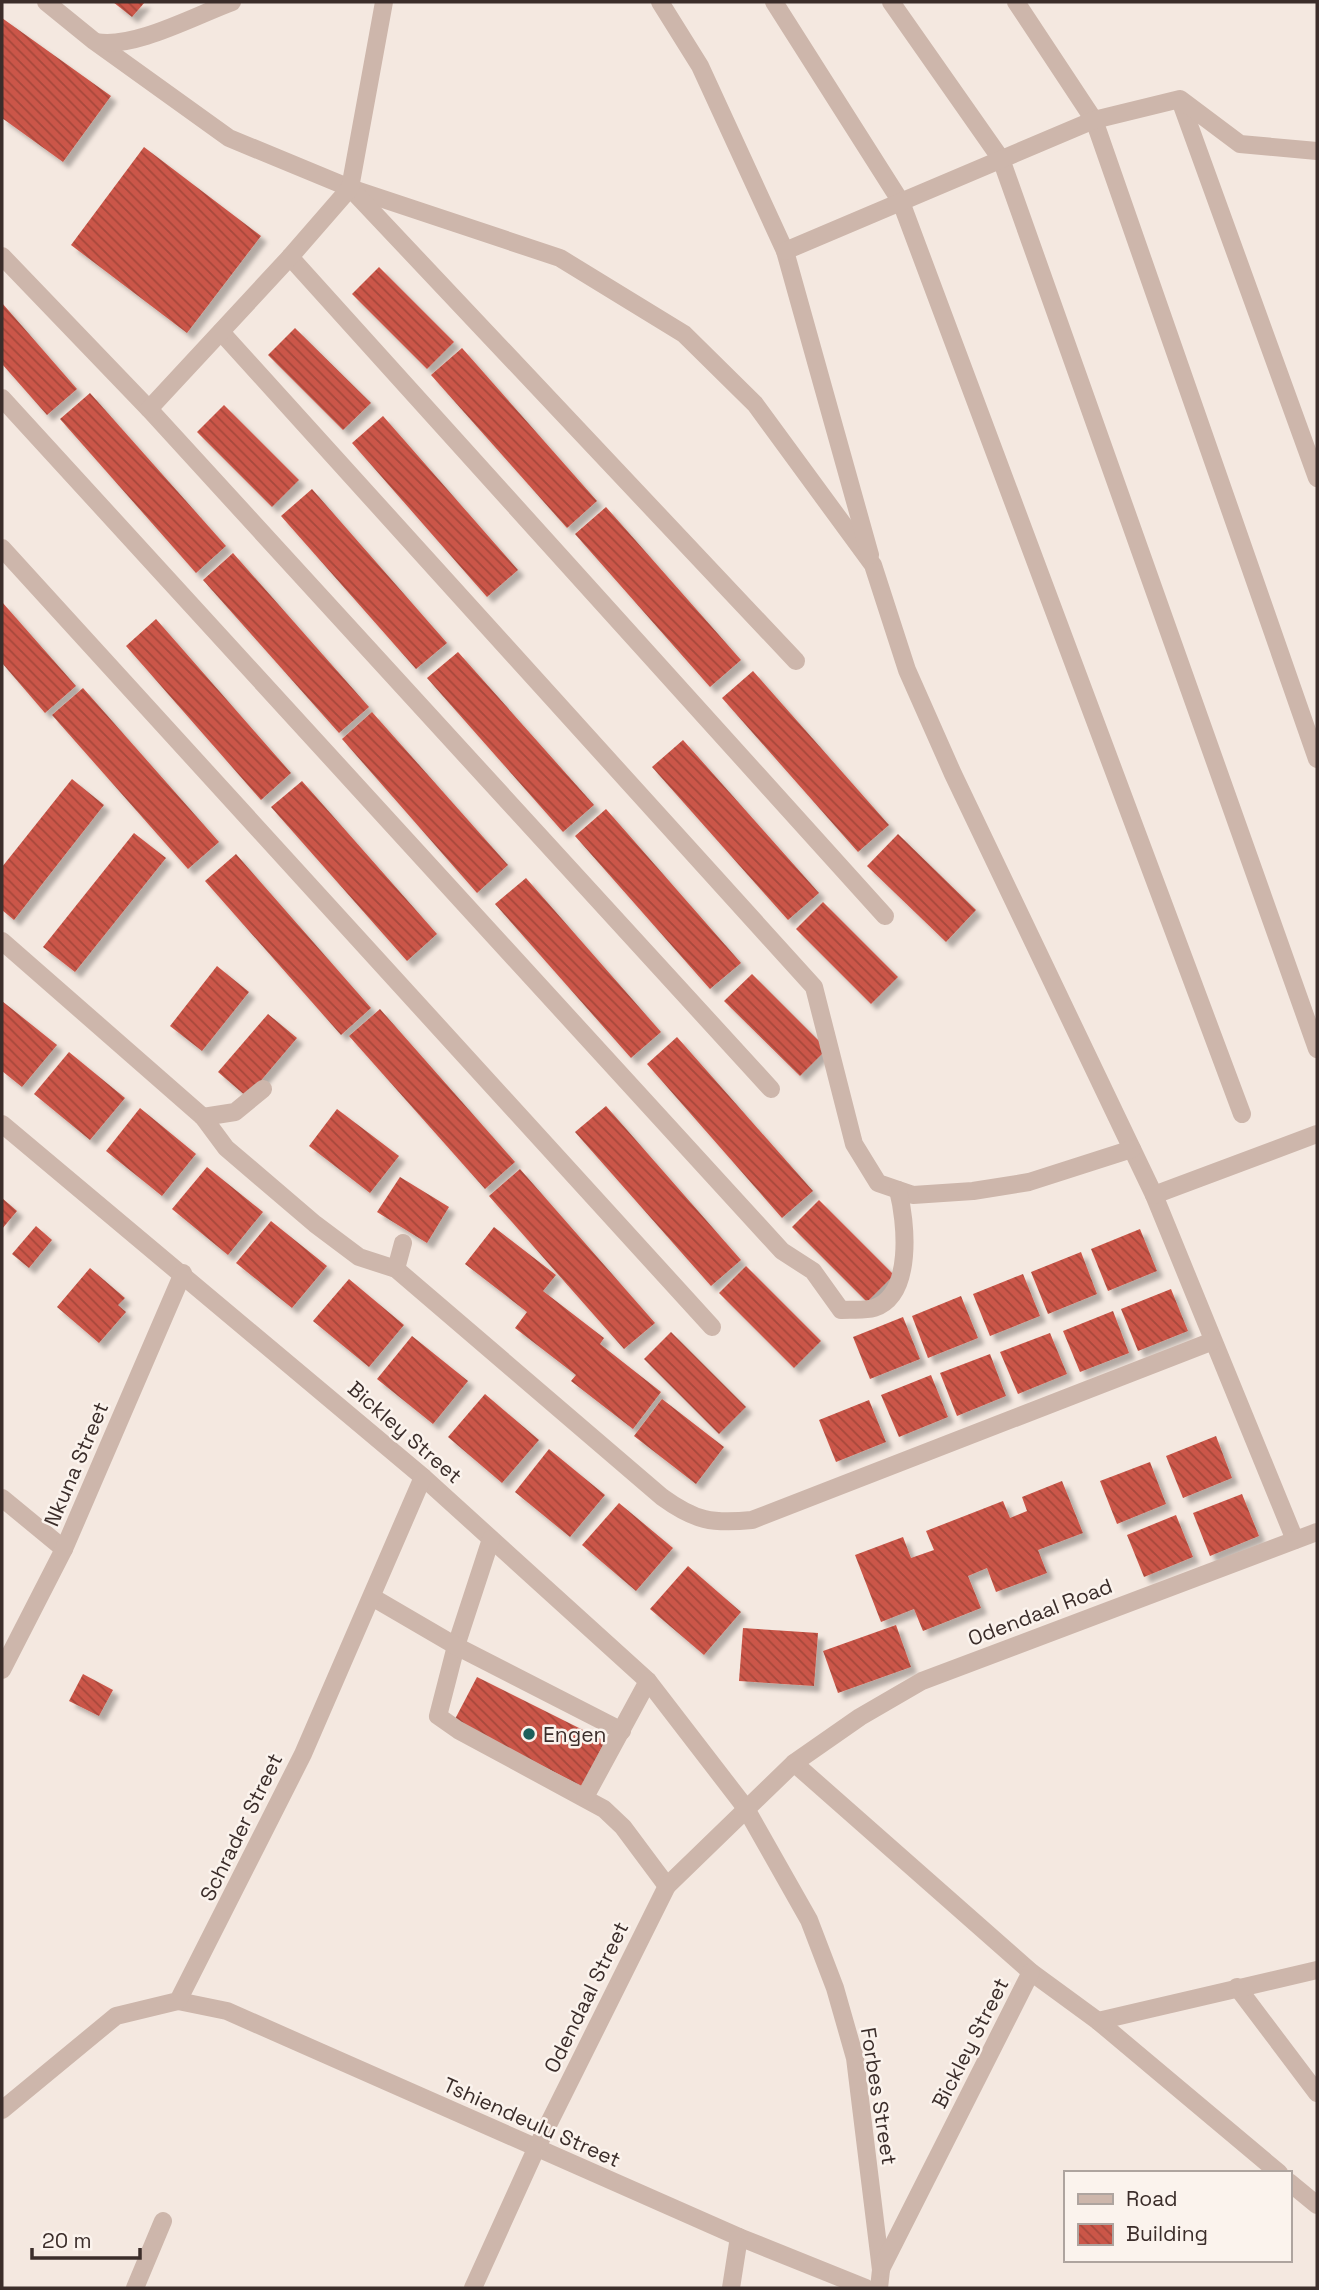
<svg xmlns="http://www.w3.org/2000/svg" width="1319" height="2290" viewBox="0 0 1319 2290" font-family="'Space Grotesk',sans-serif">
	<style>
		.building { fill: url(#building-back-hatch); filter: url(#shadow) }
		.lines { fill: none; stroke-linecap: round; stroke-linejoin: round }
		.minor { stroke: #cdb6ab; stroke-width: 18 }
		.poi-dot { fill: #1d5f5b; stroke: #fbf3ed; stroke-width: 2.5 }
		.labels { text-anchor: middle; dominant-baseline: central; stroke-width: 5; stroke-linejoin: round; paint-order: stroke }
		.street-label { font-size: 21px; fill: #3b2d2a; stroke: #fbf3ed }
		.poi-label { font-size: 21px; fill: #3b2d2a; stroke: #fbf3ed; text-anchor: start }
	</style>
	<defs>
		<pattern id="building-back-hatch" width="6" height="6" patternUnits="userSpaceOnUse" patternTransform="scale(1.75)"><rect width="6" height="6" fill="#cb5648"/><path d="M-1 5l2 2M0 0l6 6M5-1l2 2" fill="none" stroke="#a6483c"/></pattern>
		<filter id="shadow"><feDropShadow dx="6" dy="6" stdDeviation="2" flood-color="#0004"/></filter>
	</defs>
	<rect width="100%" height="100%" fill="#f4e8e0"/>
	<g class="building">
		<polygon points="113,2 145,2 132,17"/>
		<polygon points="2,18 111,96 63,162 2,118"/>
		<polygon points="144,147 261,236 187,333 71,245"/>
		<polygon points="379,267 454,342 427,369 352,294"/>
		<polygon points="2,303 77,389 47,415 2,364"/>
		<polygon points="295,328 371,403 343,430 268,355"/>
		<polygon points="462,348 597,501 567,528 431,375"/>
		<polygon points="90,393 226,546 196,573 60,419"/>
		<polygon points="224,405 299,480 272,507 197,432"/>
		<polygon points="383,416 518,570 487,597 352,443"/>
		<polygon points="312,489 447,643 416,669 281,516"/>
		<polygon points="606,507 741,660 710,687 575,534"/>
		<polygon points="233,553 369,707 339,733 203,580"/>
		<polygon points="2,602 76,686 45,713 2,663"/>
		<polygon points="156,619 291,773 261,800 126,646"/>
		<polygon points="458,652 594,805 563,832 427,678"/>
		<polygon points="753,671 889,825 858,852 722,698"/>
		<polygon points="83,688 219,842 188,869 52,715"/>
		<polygon points="372,712 508,865 477,893 342,739"/>
		<polygon points="683,740 819,893 788,920 652,767"/>
		<polygon points="72,779 104,805 14,920 2,910 2,867"/>
		<polygon points="302,781 437,934 407,961 271,807"/>
		<polygon points="606,809 741,963 710,989 575,836"/>
		<polygon points="134,833 166,858 75,972 43,947"/>
		<polygon points="898,834 976,910 946,942 867,866"/>
		<polygon points="236,854 371,1008 341,1035 205,881"/>
		<polygon points="526,878 661,1032 631,1058 495,904"/>
		<polygon points="823,902 898,977 871,1004 796,929"/>
		<polygon points="217,966 249,992 202,1051 170,1026"/>
		<polygon points="752,974 827,1049 800,1076 724,1001"/>
		<polygon points="2,1001 57,1045 22,1087 2,1071"/>
		<polygon points="380,1009 515,1162 485,1189 349,1036"/>
		<polygon points="268,1014 297,1038 247,1097 218,1072"/>
		<polygon points="677,1037 813,1191 782,1218 647,1064"/>
		<polygon points="69,1052 125,1098 90,1140 34,1094"/>
		<polygon points="606,1106 741,1260 711,1286 575,1132"/>
		<polygon points="140,1108 196,1154 162,1196 106,1151"/>
		<polygon points="337,1109 399,1156 370,1193 309,1146"/>
		<polygon points="207,1167 263,1212 228,1255 172,1209"/>
		<polygon points="520,1169 655,1323 624,1349 489,1196"/>
		<polygon points="400,1177 449,1207 427,1243 377,1212"/>
		<polygon points="2,1198 17,1211 2,1229"/>
		<polygon points="819,1200 894,1275 867,1302 792,1227"/>
		<polygon points="271,1221 327,1266 292,1308 236,1263"/>
		<polygon points="36,1226 52,1240 29,1268 12,1254"/>
		<polygon points="494,1227 556,1275 543,1291 604,1338 600,1344 661,1392 633,1429 571,1381 576,1375 515,1328 527,1312 465,1264"/>
		<polygon points="1140,1229 1157,1271 1108,1291 1091,1249"/>
		<polygon points="1081,1252 1097,1294 1048,1314 1031,1272"/>
		<polygon points="746,1266 821,1341 794,1368 719,1293"/>
		<polygon points="90,1268 125,1298 118,1305 126,1312 99,1343 57,1307"/>
		<polygon points="1023,1274 1040,1316 990,1336 973,1294"/>
		<polygon points="349,1279 404,1325 369,1367 313,1321"/>
		<polygon points="1171,1289 1188,1331 1138,1351 1121,1309"/>
		<polygon points="961,1296 978,1338 928,1358 912,1316"/>
		<polygon points="1113,1311 1129,1353 1080,1372 1063,1331"/>
		<polygon points="903,1317 920,1359 870,1379 853,1337"/>
		<polygon points="671,1332 746,1407 719,1434 644,1359"/>
		<polygon points="1050,1333 1067,1374 1018,1394 1000,1352"/>
		<polygon points="412,1336 468,1381 433,1424 377,1379"/>
		<polygon points="990,1354 1006,1396 957,1416 940,1373"/>
		<polygon points="931,1375 948,1417 899,1437 881,1395"/>
		<polygon points="485,1394 539,1440 502,1483 448,1437"/>
		<polygon points="662,1399 724,1447 696,1484 634,1436"/>
		<polygon points="869,1400 886,1442 836,1462 819,1420"/>
		<polygon points="1216,1436 1232,1478 1183,1498 1166,1456"/>
		<polygon points="549,1449 605,1495 570,1537 515,1492"/>
		<polygon points="1150,1462 1166,1504 1117,1524 1100,1481"/>
		<polygon points="1062,1481 1083,1533 1038,1550 1047,1573 996,1592 987,1568 968,1576 981,1608 923,1631 914,1609 881,1622 855,1555 903,1537 911,1558 934,1550 926,1531 1003,1501 1010,1518 1027,1511 1022,1497"/>
		<polygon points="1242,1494 1259,1536 1210,1556 1193,1513"/>
		<polygon points="619,1503 673,1548 636,1591 582,1545"/>
		<polygon points="1176,1515 1193,1557 1144,1577 1127,1535"/>
		<polygon points="688,1566 741,1612 704,1655 650,1609"/>
		<polygon points="896,1625 911,1667 838,1693 823,1651"/>
		<polygon points="743,1628 818,1633 814,1686 739,1681"/>
		<polygon points="83,1674 113,1690 99,1716 69,1701"/>
		<polygon points="477,1677 605,1741 582,1786 454,1721"/>
	</g>
	<g class="lines">
		<g class="minor">
			<polyline points="46,2 94,41 229,138 350,188 560,258 684,334 755,404 873,565 907,670 953,774 1154,1195 1295,1540"/>
			<polyline points="660,2 700,66 785,251 870,555"/>
			<polyline points="774,2 901,202 1242,1114"/>
			<polyline points="891,2 1001,159 1317,1049"/>
			<polyline points="1016,2 1094,120 1317,759"/>
			<path d="M 96,42 C 134,49 194,16 232,2"/>
			<polyline points="1180,100 1317,478"/>
			<polyline points="352,190 796,661"/>
			<polyline points="785,251 1094,120 1180,99 1240,144 1317,151"/>
			<polyline points="2,256 149,409 771,1089"/>
			<polyline points="290,257 885,916"/>
			<polyline points="221,332 814,987 854,1144 878,1183 913,1195 973,1191 1029,1182 1132,1149"/>
			<path d="M 2,398 L 782,1251 L 813,1271 L 841,1310 C 851,1309 864,1311 874,1308 C 914,1295 906,1221 898,1190"/>
			<polyline points="149,409 290,257 350,188 384,2"/>
			<polyline points="2,548 712,1327"/>
			<path d="M 2,941 L 203,1117 L 226,1148 L 315,1224 L 359,1257 L 396,1269 L 662,1497 C 695,1521 712,1524 752,1520 L 1213,1341"/>
			<polyline points="203,1117 235,1112 263,1089"/>
			<polyline points="2,1124 423,1477 648,1681 745,1807 809,1920 835,1988 855,2058 881,2270 879,2288"/>
			<polyline points="1154,1195 1317,1134"/>
			<polyline points="396,1269 403,1243"/>
			<polyline points="2,1498 64,1549"/>
			<polyline points="491,1539 456,1646 438,1716 458,1730 604,1809 623,1827 667,1886"/>
			<polyline points="372,1597 456,1646 622,1731"/>
			<polyline points="2,1670 64,1549 183,1273"/>
			<polyline points="794,1763 1031,1972 1098,2021 1279,2173"/>
			<polyline points="585,1797 648,1681"/>
			<polyline points="1237,1987 1317,2093"/>
			<polyline points="178,2001 227,2011 739,2237 866,2288"/>
			<polyline points="1098,2021 1317,1970"/>
			<polyline points="2,2110 116,2016 178,2001 303,1754 423,1477"/>
			<polyline points="1289,2182 1317,2205"/>
			<polyline points="881,2269 1031,1972"/>
			<polyline points="135,2288 163,2221"/>
			<polyline points="473,2288 536,2149 667,1886 794,1763 860,1717 922,1681 1317,1532"/>
			<polyline points="731,2288 739,2237"/>
		</g>
	</g>
	<circle class="poi-dot" cx="529" cy="1734" r="7"/>
	<g class="labels">
		<g class="street-label">
			<text transform="translate(405 1432) rotate(41)">Bickley Street</text>
			<text transform="translate(76 1464) rotate(-67)">Nkuna Street</text>
			<text transform="translate(1040 1612) rotate(-21)">Odendaal Road</text>
			<text transform="translate(241 1827) rotate(-64)">Schrader Street</text>
			<text transform="translate(586 1997) rotate(-64)">Odendaal Street</text>
			<text transform="translate(970 2043) rotate(-63)">Bickley Street</text>
			<text transform="translate(879 2096) rotate(81)">Forbes Street</text>
			<text transform="translate(532 2122) rotate(24)">Tshiendeulu Street</text>
		</g>
		<g class="poi-label">
			<text x="543" y="1734">Engen</text>
		</g>
	</g>
	<rect width="1319" height="2290" fill="none" stroke="#3b2d2a" stroke-width="7"/>
	<rect x="1064" y="2171" width="228" height="91" fill="#fbf3ed" stroke="#aea49f" stroke-width="2"/>
	<rect x="1078" y="2194" width="35" height="10" fill="#cdb6ab" stroke="#aea49f" stroke-width="2"/>
	<text x="1126" y="2206" font-size="21" fill="#3b2d2a">Road</text>
	<rect x="1078" y="2224" width="35" height="21" fill="url(#building-back-hatch)" stroke="#aea49f" stroke-width="2"/>
	<text x="1126" y="2241" font-size="21" fill="#3b2d2a">Building</text>
	<path d="M32 2248v10h108v-10" fill="none" stroke="#3b2d2a" stroke-width="3.5"/>
	<text x="42" y="2248" font-size="21" fill="#3b2d2a" stroke="#fbf3ed" stroke-width="5" paint-order="stroke">20 m</text>
</svg>
